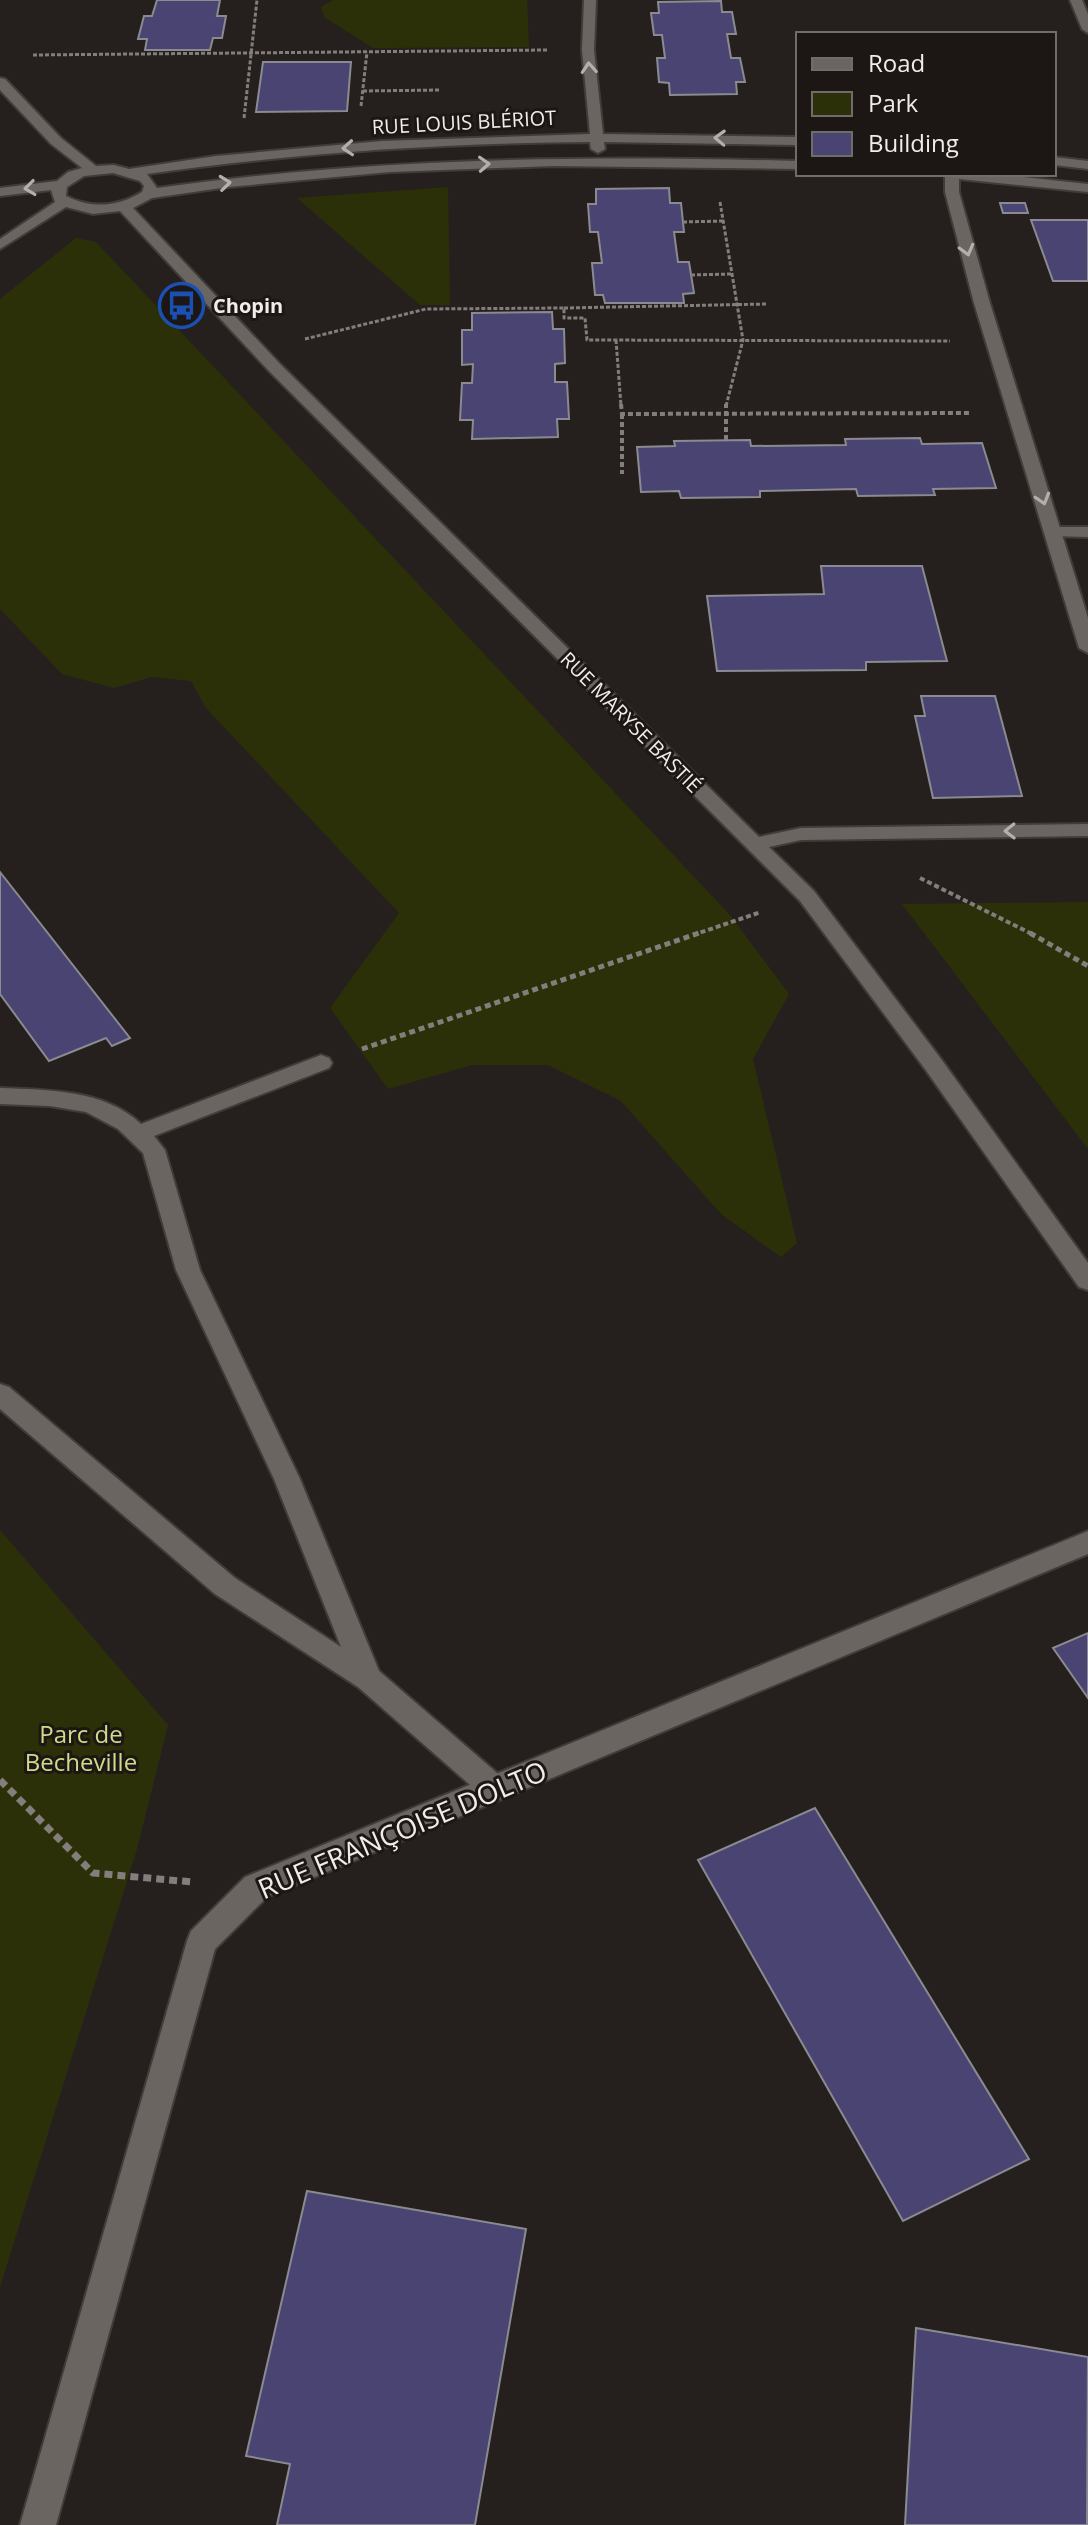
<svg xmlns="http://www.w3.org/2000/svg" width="1088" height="2525" viewBox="0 0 1088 2525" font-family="'Open Sans',sans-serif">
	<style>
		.green { fill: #2c3008 }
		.building { fill: #494471; stroke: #8a8a90; stroke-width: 2 }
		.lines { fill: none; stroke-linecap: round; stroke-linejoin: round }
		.lane-casing { stroke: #403c3a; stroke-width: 4 }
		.street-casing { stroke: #403c3a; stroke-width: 4 }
		.path-far3 { stroke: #837e7c; stroke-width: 3; stroke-dasharray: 4 2; stroke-linecap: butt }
		.path-far2 { stroke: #837e7c; stroke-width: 4; stroke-dasharray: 5 3; stroke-linecap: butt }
		.path-far1 { stroke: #837e7c; stroke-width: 5; stroke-dasharray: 6 4; stroke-linecap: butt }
		.path { stroke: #837e7c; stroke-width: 7; stroke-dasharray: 8 5; stroke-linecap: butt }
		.lane { fill: #6b6562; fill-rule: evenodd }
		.street { fill: #6b6562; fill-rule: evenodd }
		.oneway { stroke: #b4afad }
		.labels { text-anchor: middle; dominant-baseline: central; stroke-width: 6; stroke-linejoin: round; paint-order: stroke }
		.far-street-label { font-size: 20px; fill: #efecea; stroke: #1c1714 }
		.far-poi-label { font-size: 20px; font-weight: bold; fill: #efecea; stroke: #1c1714; text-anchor: start }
		.park-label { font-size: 24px; fill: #d0da8a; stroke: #1c1714 }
		.near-street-label { font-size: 28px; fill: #efecea; stroke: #1c1714 }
	</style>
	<rect width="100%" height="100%" fill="#25201e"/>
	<g class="green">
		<polygon points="333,0 527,0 529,47 373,48 324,17 321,7"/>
		<polygon points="448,187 450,305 420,305 297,198"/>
		<polygon points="76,238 96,242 730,915 789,994 753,1059 797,1243 781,1257 721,1214 621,1101 548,1065 472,1065 388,1089 330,1008 399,913 206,708 191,681 152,677 114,688 62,674 0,609 0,299"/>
		<polygon points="1088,902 1088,1149 902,904"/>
		<polygon points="0,1530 168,1725 137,1849 0,2287"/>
	</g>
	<g class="building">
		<polygon points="157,0 220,0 217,16 226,16 222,38 213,38 210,50 145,50 147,39 138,39 144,16 152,16"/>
		<polygon points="721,1 722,12 732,12 736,34 727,34 731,58 740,58 745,82 736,82 737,94 670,95 669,83 659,82 657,58 665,58 662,35 654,35 651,13 659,13 658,2"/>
		<polygon points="263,62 351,62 347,111 256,112"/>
		<polygon points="669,188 670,203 681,203 684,232 674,232 678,262 689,262 694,293 683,294 684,303 605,303 603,295 595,295 592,263 602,263 598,232 590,232 588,204 596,204 596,189"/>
		<polygon points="1000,203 1025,203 1028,213 1003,213"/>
		<polygon points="1031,220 1088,220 1088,281 1053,281"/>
		<polygon points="552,312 553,329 564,329 565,363 555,364 555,382 567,382 569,419 557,419 558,437 472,439 473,420 460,420 462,383 472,383 473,364 462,365 462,330 472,330 472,313"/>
		<polygon points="920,438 922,444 982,443 996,488 933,489 935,495 858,496 856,489 760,491 760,497 681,498 679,491 641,492 637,447 675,446 674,441 750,440 751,446 846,445 845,439"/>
		<polygon points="821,566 922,566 947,661 866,662 866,670 717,671 707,596 824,594"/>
		<polygon points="921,696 995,696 1022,796 933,798 915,716 925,716"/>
		<polygon points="0,872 130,1038 112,1046 106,1038 49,1061 0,994"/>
		<polygon points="1088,1633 1088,1698 1053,1648"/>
		<polygon points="815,1808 1029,2159 903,2221 698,1860"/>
		<polygon points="307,2191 526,2229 475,2525 277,2525 290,2464 246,2456"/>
		<polygon points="916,2328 1088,2357 1087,2525 905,2525"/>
	</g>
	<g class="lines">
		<defs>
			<g id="lane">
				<polygon points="1053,527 1088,527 1088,537 1047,536 1044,532 1047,528"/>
				<path d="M 321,1055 L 329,1058 L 332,1063 L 329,1068 L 154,1136 L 165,1150 L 200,1270 L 300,1479 L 379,1671 L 504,1779 L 508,1788 L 504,1797 L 494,1801 L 484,1797 L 358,1687 L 215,1594 L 0,1409 L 0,1384 L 9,1387 L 235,1578 L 341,1647 L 274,1479 L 176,1270 L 143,1153 L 118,1129 L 86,1112 L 50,1106 L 0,1104 L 0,1088 C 47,1090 104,1089 141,1124 Z"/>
			</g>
			<g id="street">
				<path d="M 584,0 L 596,0 L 594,50 L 603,134 L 798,137 L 798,145 L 604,142 L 605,149 L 598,153 L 591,149 L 590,142 C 442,143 294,153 147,174 L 157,188 C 370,158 583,155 798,161 L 798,169 L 553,166 L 390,172 L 228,187 L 152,198 L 133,208 L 281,365 L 759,837 L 801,828 L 1088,824 L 1088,836 L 801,840 L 769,847 L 814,891 L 941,1059 L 1088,1263 L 1088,1290 L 1079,1287 L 925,1069 L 800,901 L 269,371 L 120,211 L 93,214 L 66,207 L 0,249 L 0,239 L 55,202 L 51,190 L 0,196 L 0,188 L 57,181 L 68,172 L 82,168 L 51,144 L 0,90 L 0,78 L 5,79 L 61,138 L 96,166 L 114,165 L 129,169 L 216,156 L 382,141 L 590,134 L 582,50 ZM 113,173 L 140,181 L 144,186 L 142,192 C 117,207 92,209 66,196 L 67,187 L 84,176 Z"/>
				<polygon points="1070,0 1082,0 1088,14 1088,33 1082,29"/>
				<polygon points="1054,157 1088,161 1088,169 1054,165"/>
				<polygon points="945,174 995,174 1088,184 1088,192 959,179 959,192 990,303 1088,618 1088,653 1079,648 974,303 945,192"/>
				<polygon points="1088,1531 1088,1554 267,1897 215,1949 56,2525 20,2525 187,1941 191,1931 245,1877"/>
			</g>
		</defs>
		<use href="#lane" class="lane-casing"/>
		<use href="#street" class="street-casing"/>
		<g class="path-far3">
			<polyline points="33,55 547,50"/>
			<polyline points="363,91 441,90"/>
			<polyline points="361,106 367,52"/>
			<polyline points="244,118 257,0"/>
			<polyline points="720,202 743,340 726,406"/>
			<polyline points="683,222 723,221"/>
			<polyline points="691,275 732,274"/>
			<polyline points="564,308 767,304"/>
			<polyline points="305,339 426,309 564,308 564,318 585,318 587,340 950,341"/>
			<polyline points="616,340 621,406"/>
		</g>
		<g class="path-far2">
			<polyline points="621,404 622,414 971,413"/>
			<polyline points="622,414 622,474"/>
			<polyline points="726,440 726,404"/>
			<polyline points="920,878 1034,935"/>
			<polyline points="693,935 761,912"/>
		</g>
		<g class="path-far1">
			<polyline points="1030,933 1088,966"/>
			<polyline points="362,1049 699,933"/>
		</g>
		<polyline class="path" points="0,1780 93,1873 192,1882"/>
		<use href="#lane" class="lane"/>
		<use href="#street" class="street"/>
	</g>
	<defs><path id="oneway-chevron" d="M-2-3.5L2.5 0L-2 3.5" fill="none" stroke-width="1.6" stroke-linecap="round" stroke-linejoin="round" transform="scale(2)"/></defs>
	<g class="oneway">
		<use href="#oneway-chevron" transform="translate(589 68) rotate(-94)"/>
		<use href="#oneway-chevron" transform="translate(720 138) rotate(-178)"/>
		<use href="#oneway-chevron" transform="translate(348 148) rotate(176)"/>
		<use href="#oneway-chevron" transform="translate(484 164) rotate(-3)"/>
		<use href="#oneway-chevron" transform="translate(225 183) rotate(-6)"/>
		<use href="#oneway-chevron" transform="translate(30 188) rotate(173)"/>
		<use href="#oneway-chevron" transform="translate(967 250) rotate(75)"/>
		<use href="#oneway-chevron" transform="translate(1043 499) rotate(73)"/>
		<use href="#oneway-chevron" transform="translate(1010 831) rotate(179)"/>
	</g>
	<defs>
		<symbol id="bus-ring" viewBox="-11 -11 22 22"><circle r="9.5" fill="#1c1714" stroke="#1a4fb4" stroke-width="1.5"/><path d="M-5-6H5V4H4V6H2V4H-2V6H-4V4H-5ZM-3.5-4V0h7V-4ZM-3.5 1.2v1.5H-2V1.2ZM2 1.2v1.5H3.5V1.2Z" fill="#1a4fb4"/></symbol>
	</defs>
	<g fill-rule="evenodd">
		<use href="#bus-ring" x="156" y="280" width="51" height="51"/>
	</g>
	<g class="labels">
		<g class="far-street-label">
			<text transform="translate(464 122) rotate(-3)">RUE LOUIS BLÉRIOT</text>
			<text transform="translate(631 722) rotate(45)">RUE MARYSE BASTIÉ</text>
		</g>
		<g class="far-poi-label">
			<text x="213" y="305">Chopin</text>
		</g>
		<g class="park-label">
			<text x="81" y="1733">Parc de<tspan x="81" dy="28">Becheville</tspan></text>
		</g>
		<g class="near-street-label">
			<text transform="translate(402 1829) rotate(-23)">RUE FRANÇOISE DOLTO</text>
		</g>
	</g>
	<rect x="796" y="32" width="260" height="144" fill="#1c1714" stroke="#706c6a" stroke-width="2"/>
	<rect x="812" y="58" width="40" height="12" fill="#6b6562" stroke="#706c6a" stroke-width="2"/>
	<text x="868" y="72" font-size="24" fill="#efecea">Road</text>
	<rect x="812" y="92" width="40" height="24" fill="#2c3008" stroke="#706c6a" stroke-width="2"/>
	<text x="868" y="112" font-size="24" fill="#efecea">Park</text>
	<rect x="812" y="132" width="40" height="24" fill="#494471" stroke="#706c6a" stroke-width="2"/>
	<text x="868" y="152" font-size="24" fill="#efecea">Building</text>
</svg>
